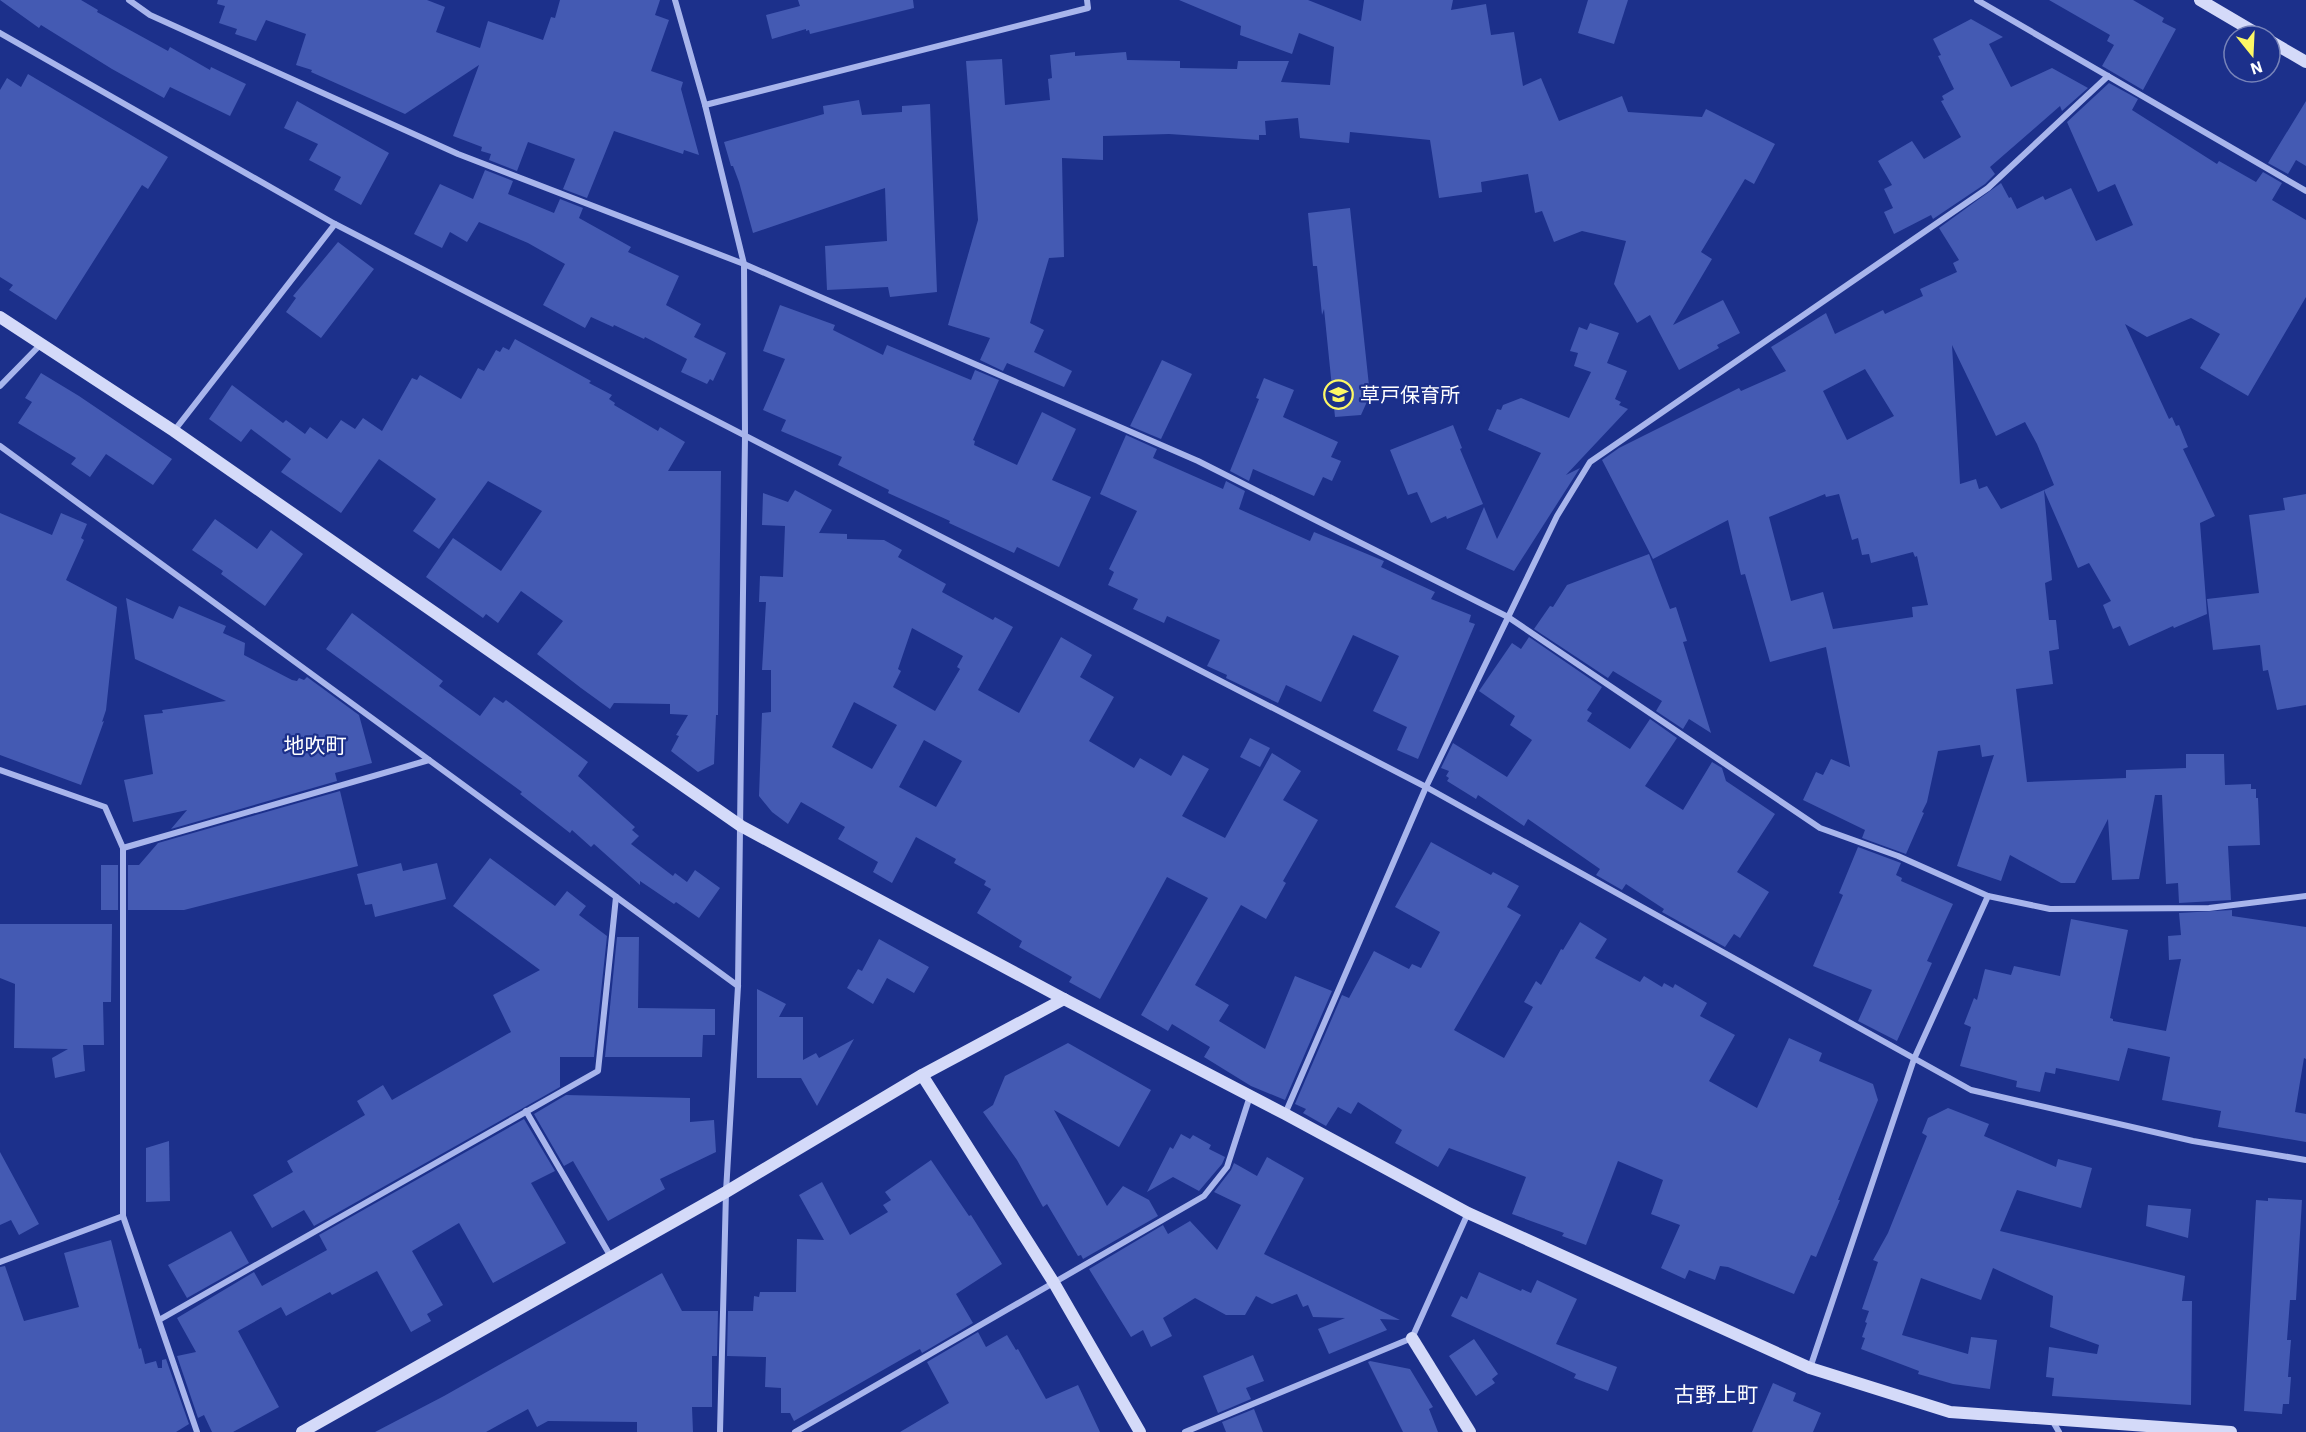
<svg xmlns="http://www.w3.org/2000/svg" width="2306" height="1432" viewBox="0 0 2306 1432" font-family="'IBM Plex Sans','Noto Sans JP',sans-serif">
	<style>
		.building { fill: #445ab3; fill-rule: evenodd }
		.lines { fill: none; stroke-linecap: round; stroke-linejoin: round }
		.street { stroke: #a8b5ec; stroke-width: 6 }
		.secondary { stroke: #d4daf9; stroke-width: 12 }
		.labels { text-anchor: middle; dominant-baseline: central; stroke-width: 4.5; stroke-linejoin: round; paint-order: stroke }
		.poi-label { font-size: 20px; fill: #fff; stroke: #1c308b; text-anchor: start }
		.neighbourhood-label { font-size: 21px; fill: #fff; stroke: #1c308b }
	</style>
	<rect width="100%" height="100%" fill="#1c308b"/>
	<g class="building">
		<polygon points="0,0 81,0 98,10 97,12 168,51 170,47 210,70 211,67 246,84 230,116 170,87 164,98 112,69 41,25 39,28"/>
		<polygon points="218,0 427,0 445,7 436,32 480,48 488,21 543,40 551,17 555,18 560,0 660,0 655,15 669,20 651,71 683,82 681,89 699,155 684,150 683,154 614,131 587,198 563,189 575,159 528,142 517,171 489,160 491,154 481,151 482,147 453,136 479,65 405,114 311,72 312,70 296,65 306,34 266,20 256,41 235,34 237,29 219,23 225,6 217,4"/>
		<polygon points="798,0 913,0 914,8 810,34 809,30 806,31 806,29 772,39 766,15 800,6"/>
		<polygon points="1179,0 1308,0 1361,21 1364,0 1453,0 1451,10 1486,4 1491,35 1514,32 1523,86 1541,78 1559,121 1622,96 1628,112 1702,117 1706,109 1775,144 1754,184 1745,179 1701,252 1712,259 1673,325 1723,300 1740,333 1717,345 1719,348 1679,370 1650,315 1637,323 1614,284 1626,241 1582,231 1554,242 1542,211 1535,213 1528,174 1481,182 1482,192 1439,198 1430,140 1350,132 1349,143 1300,138 1298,118 1265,121 1266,135 1259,135 1259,140 1169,134 1103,136 1103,160 1062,158 1064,257 1049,258 1030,323 1044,330 1034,352 1072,371 1064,387 1007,363 1003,371 980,360 990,338 948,325 978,220 966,61 1002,59 1005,105 1050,100 1048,79 1052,78 1050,55 1075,52 1075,56 1126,52 1127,60 1180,61 1180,68 1237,69 1238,61 1289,61 1281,82 1330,85 1334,47 1299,33 1292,54 1240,35 1241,26"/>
		<polygon points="1588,0 1628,0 1614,44 1578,33"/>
		<polygon points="2049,0 2133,0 2164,18 2162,22 2176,29 2143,90 2102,66 2114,45 2107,41 2110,35"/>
		<polygon points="1971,19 2003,37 1989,44 2011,87 2052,68 2088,88 2062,111 2060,106 1990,167 1995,174 1985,184 1933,219 1931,215 1894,234 1884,212 1893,208 1884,189 1892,185 1878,161 1912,141 1924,159 1961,137 1941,101 1944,100 1942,96 1954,89 1938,56 1941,55 1933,39"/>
		<polygon points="28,74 168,157 148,189 142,185 56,320 9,290 13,285 0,277 0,90 7,78 21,87"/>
		<path d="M 2109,83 L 2138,99 L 2132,110 L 2217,164 L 2219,161 L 2256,182 L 2263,172 L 2282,183 L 2272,200 L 2306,220 L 2306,297 L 2248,396 L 2200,368 L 2220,334 L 2191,318 L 2147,337 L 2125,324 L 2169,419 L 2172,417 L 2176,426 L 2179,425 L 2188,447 L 2183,449 L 2215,516 L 2200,523 L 2207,614 L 2174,628 L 2173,626 L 2129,646 L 2120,626 L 2113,629 L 2103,605 L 2111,601 L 2089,563 L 2078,568 L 2044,490 L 2054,485 L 2037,444 L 2025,422 L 1996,436 L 1952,345 L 1960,484 L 1976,479 L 1979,489 L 1987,486 L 2001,509 L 2044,490 L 2052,580 L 2045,583 L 2049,620 L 2056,620 L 2059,649 L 2049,651 L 2053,684 L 2016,689 L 2027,782 L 2126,778 L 2126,770 L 2186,768 L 2186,754 L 2224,754 L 2225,785 L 2251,784 L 2251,789 L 2256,789 L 2256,798 L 2258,798 L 2260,845 L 2228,846 L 2231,900 L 2179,903 L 2178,883 L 2166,884 L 2162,795 L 2155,795 L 2139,879 L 2112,880 L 2108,819 L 2075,883 L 2061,883 L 2010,855 L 2001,881 L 1957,866 L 1994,755 L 1982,757 L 1980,745 L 1938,751 L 1927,802 L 1922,812 L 1924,813 L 1906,854 L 1862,838 L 1865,830 L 1803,800 L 1816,772 L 1823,775 L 1831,759 L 1850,767 L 1826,647 L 1770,662 L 1745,574 L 1741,575 L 1728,520 L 1653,559 L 1602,460 L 1619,448 L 1739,388 L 1741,391 L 1786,371 L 1771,347 L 1826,313 L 1835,334 L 1883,310 L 1885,314 L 1923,296 L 1920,289 L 1957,272 L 1953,263 L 1959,260 L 1939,228 L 2001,183 L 2009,198 L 2011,197 L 2017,209 L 2043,196 L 2045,200 L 2071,188 L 2096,241 L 2133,225 L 2115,184 L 2098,192 L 2067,122 ZM 1865,369 L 1894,416 L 1847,440 L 1823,391 ZM 1825,494 L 1826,497 L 1839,494 L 1852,540 L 1858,538 L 1862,555 L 1869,554 L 1871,563 L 1913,552 L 1915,557 L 1917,556 L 1928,605 L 1912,607 L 1913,617 L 1833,629 L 1823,592 L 1791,601 L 1769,517 Z"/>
		<polygon points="859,100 862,115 902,112 902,106 930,104 937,292 890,297 888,287 827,290 825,246 887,241 885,188 753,233 739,182 733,166 731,166 724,142 824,114 823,106"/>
		<polygon points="297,101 389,153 361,205 334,190 341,177 309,160 318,144 284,128"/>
		<polygon points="2306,101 2306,166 2296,160 2288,174 2268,163"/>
		<polygon points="485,170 513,181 508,194 554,213 560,199 583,208 579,218 631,247 628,252 679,276 666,305 701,324 694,337 726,353 713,381 710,379 707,384 681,372 687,359 645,337 644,339 614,325 613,327 591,317 585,328 543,305 565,264 528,243 479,222 467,242 450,232 442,248 414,234 440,184 473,199"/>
		<polygon points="1350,208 1370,395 1361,415 1335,417 1324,309 1322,315 1317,266 1313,266 1308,213"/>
		<polygon points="338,242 374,269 321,338 286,312 296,298 293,296"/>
		<polygon points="780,305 835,325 833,330 883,355 887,345 971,380 975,370 999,380 973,440 975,441 974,445 1017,465 1042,412 1076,429 1052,480 1091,497 1059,567 1017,547 1014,553 949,523 950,521 888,493 889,490 838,465 842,457 781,431 786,420 763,410 785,359 763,351"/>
		<polygon points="1590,323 1619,333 1607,363 1627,371 1615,399 1621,402 1619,405 1628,409 1566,475 1580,468 1514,571 1466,549 1484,507 1497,539 1541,453 1488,430 1497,409 1501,410 1503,405 1521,398 1569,418 1591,372 1574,366 1578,353 1570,351 1579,327 1587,330"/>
		<polygon points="515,339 591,381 589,383 612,395 609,399 615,403 614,405 658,431 660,427 685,442 668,471 721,471 718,715 716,715 714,764 698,772 671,751 679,736 676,735 688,715 670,714 670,704 614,703 610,709 581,688 537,654 563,621 521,591 498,623 486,614 483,618 426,577 453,538 501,571 542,511 488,481 439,549 413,531 436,499 379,459 341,513 281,472 291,459 251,429 241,442 209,419 232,385 283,423 286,420 305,434 310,427 327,439 341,420 355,429 363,418 382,431 412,378 417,380 420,375 461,399 478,368 484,371 496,350 500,352 503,347 509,350"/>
		<polygon points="1162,360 1192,374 1161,439 1130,426"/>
		<polygon points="41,373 79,396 172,459 153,485 106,454 90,477 71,464 76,458 18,423 32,402 25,398"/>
		<polygon points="1264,378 1294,390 1283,417 1338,442 1331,457 1341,461 1332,481 1323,477 1314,496 1253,469 1249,481 1230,471 1259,399 1256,398"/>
		<polygon points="1453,425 1462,448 1460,449 1483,504 1447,519 1446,516 1431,523 1417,492 1408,495 1390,450"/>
		<polygon points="1126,435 1157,449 1153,458 1223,489 1226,481 1245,491 1239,509 1310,541 1314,532 1384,561 1381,567 1435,592 1431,599 1471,615 1469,622 1475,624 1418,759 1397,750 1407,727 1373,711 1399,656 1353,635 1321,702 1286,685 1278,703 1226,678 1227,675 1207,666 1220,640 1167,616 1164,623 1133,609 1138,599 1108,585 1114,572 1109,569 1137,511 1100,494"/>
		<path d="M 795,490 L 832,510 L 819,533 L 847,534 L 847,539 L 884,540 L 902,550 L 898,557 L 946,584 L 942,592 L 993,620 L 995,617 L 1013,627 L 978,690 L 1019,713 L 1061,637 L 1092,655 L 1080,677 L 1114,697 L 1089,741 L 1134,768 L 1140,758 L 1171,776 L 1183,755 L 1209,769 L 1182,816 L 1225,838 L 1272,753 L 1301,771 L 1283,800 L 1318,820 L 1283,881 L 1286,883 L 1266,919 L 1241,905 L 1195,985 L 1229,1005 L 1219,1021 L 1265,1049 L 1295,976 L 1332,991 L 1285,1100 L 1251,1086 L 1204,1057 L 1210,1047 L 1172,1024 L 1168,1031 L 1141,1015 L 1208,898 L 1167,877 L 1100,999 L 1069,982 L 1072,977 L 1019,947 L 1022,941 L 977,913 L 991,889 L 984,885 L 986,881 L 954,863 L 956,859 L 916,837 L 892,883 L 873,872 L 878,862 L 838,839 L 845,827 L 801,802 L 788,824 L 772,812 L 759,796 L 762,713 L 771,712 L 771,670 L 762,670 L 766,602 L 759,602 L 760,576 L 783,577 L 785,526 L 762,525 L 763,493 L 788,502 ZM 912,628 L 963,656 L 957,667 L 960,669 L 935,711 L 893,687 L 901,671 L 898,669 ZM 854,702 L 897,725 L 872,769 L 832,747 ZM 924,740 L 962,761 L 936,807 L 899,787 Z"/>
		<polygon points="2306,494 2306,705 2277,710 2268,670 2263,671 2260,645 2213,650 2207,599 2259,593 2249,515 2285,510 2283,498"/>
		<polygon points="0,513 52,535 61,513 87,524 81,538 84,540 66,580 117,607 106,710 102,722 104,721 81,785 0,755"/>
		<polygon points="215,519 257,549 271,530 303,554 265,606 221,574 223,571 192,550"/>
		<polygon points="1649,554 1670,609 1676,607 1687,641 1683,642 1711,733 1689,719 1683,729 1656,711 1662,701 1613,671 1608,678 1534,629 1550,606 1553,607 1567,585"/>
		<polygon points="126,598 173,619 179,606 226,626 223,633 245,643 244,655 292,680 297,681 299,678 304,680 307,677 359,715 372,763 335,773 337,781 171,829 187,810 133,822 124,780 153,774 144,715 163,713 162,710 226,701 135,659"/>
		<polygon points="352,613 443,681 439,686 480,716 494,697 503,703 506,700 588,762 578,776 635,827 632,830 639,836 631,844 673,876 675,873 687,882 695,870 720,888 699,918 676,902 674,904 640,881 640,885 594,844 591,847 572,830 570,833 520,794 522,792 326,649"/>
		<polygon points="1529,637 1602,687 1587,710 1592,713 1587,721 1630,749 1650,719 1677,738 1645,786 1683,810 1712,762 1722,768 1726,781 1775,814 1737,872 1769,892 1740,938 1734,934 1725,947 1662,912 1664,909 1626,884 1622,890 1596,875 1600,869 1528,819 1524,826 1478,795 1476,799 1447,781 1449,778 1446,776 1449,771 1441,768 1453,743 1507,777 1532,740 1510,725 1515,716 1479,691 1512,643 1521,649"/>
		<polygon points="1250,738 1270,748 1260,767 1240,757"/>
		<polygon points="340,791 358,866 184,910 128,910 128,865 139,865 158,843"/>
		<polygon points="1431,842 1491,875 1493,872 1519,886 1507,907 1521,915 1454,1030 1504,1058 1533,1007 1524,1002 1536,981 1541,985 1561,949 1563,950 1580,922 1607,939 1595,958 1640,982 1644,976 1662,987 1664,983 1673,988 1675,984 1707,1003 1700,1016 1735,1035 1709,1081 1757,1108 1789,1038 1822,1053 1819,1061 1873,1084 1878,1100 1838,1200 1840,1200 1816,1257 1811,1255 1794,1294 1728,1267 1720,1266 1715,1280 1689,1270 1685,1279 1661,1268 1680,1225 1651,1214 1663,1180 1618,1161 1586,1245 1562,1236 1564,1233 1512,1214 1526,1177 1449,1148 1438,1167 1395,1143 1402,1130 1358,1102 1351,1114 1338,1107 1326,1126 1303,1113 1306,1109 1295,1104 1342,995 1349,998 1374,951 1409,969 1412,964 1421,968 1440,932 1395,907"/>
		<polygon points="1858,847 1901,863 1896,875 1902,878 1901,881 1953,904 1927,961 1932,963 1897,1041 1858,1021 1872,990 1813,966 1843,895 1839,893"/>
		<polygon points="490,858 555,906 567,891 586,906 579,915 607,936 594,1057 560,1057 560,1087 314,1226 304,1210 272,1228 253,1195 293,1172 287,1161 365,1115 357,1101 383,1085 392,1100 511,1032 493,995 540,970 453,906"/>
		<polygon points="401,863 403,871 437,863 446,899 375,917 372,904 365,905 357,874"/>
		<rect x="101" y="865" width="17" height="45"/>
		<polygon points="2232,910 2232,916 2306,927 2306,1059 2304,1058 2295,1112 2306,1114 2306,1142 2218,1127 2221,1111 2162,1100 2170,1057 2128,1048 2119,1081 2056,1068 2055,1074 2045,1072 2040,1092 2016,1087 2017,1081 1960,1066 1971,1027 1964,1024 1974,998 1977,1000 1985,969 2011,975 2014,966 2060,976 2071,919 2128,930 2110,1018 2113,1019 2113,1021 2166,1031 2181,959 2169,960 2168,936 2181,935 2179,913"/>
		<polygon points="0,924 112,924 111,1002 103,1002 104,1045 83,1045 85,1071 55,1078 52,1058 68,1049 14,1048 15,984 0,978"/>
		<polygon points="617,937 639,937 638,1008 715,1009 715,1035 703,1035 702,1057 605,1057"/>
		<polygon points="879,939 929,967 914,993 887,978 873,1004 847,988 858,969 862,971"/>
		<polygon points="757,989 786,1004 779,1017 803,1017 803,1060 816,1053 819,1058 854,1039 817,1106 801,1078 757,1078"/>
		<polygon points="1068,1043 1151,1090 1119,1147 1054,1110 1107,1206 1123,1186 1149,1200 1158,1216 1083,1259 1081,1255 1078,1256 1047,1204 1043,1207 1017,1160 983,1112 993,1105 1005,1076"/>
		<polygon points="566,1095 690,1098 690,1122 714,1120 716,1152 660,1179 665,1189 608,1221 573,1161 564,1166 534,1114"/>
		<polygon points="1948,1108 1989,1124 1984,1136 2056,1167 2058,1159 2092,1168 2081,1208 2017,1190 2000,1231 2185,1276 2182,1301 2192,1301 2191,1405 2052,1396 2054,1378 2046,1377 2049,1347 2097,1354 2099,1345 2050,1327 2053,1296 1993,1268 1981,1300 1921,1278 1902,1335 1968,1354 1971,1337 1997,1340 1990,1389 1953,1384 1918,1374 1919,1371 1861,1349 1865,1338 1862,1337 1867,1323 1865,1322 1869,1311 1862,1309 1878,1262 1873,1260 1888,1233 1927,1136 1922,1133 1928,1118"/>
		<polygon points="524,1119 555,1171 531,1183 566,1243 493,1283 459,1223 412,1251 443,1305 427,1314 431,1321 411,1332 377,1271 332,1295 330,1292 286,1316 281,1307 238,1331 279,1407 233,1432 212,1432 204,1415 198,1418 177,1356 196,1352 177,1318 254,1272 262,1286 327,1250 319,1235"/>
		<polygon points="1181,1134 1190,1139 1193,1135 1211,1145 1209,1149 1225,1157 1222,1164 1199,1191 1173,1177 1147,1192 1170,1147 1173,1149"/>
		<polygon points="169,1141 170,1201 146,1202 146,1148"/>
		<polygon points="0,1152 39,1224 19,1235 11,1220 0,1225"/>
		<polygon points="1267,1157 1304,1178 1264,1254 1400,1320 1380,1319 1387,1330 1329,1354 1318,1329 1345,1318 1313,1317 1308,1305 1303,1307 1297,1294 1272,1304 1256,1296 1245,1315 1226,1315 1195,1298 1163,1318 1172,1336 1151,1347 1143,1330 1131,1337 1089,1269 1163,1225 1168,1234 1190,1221 1217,1250 1241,1205 1214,1192 1231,1170 1234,1163 1257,1176"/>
		<polygon points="931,1160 969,1216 971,1215 1002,1264 956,1294 973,1323 922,1353 920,1349 918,1350 794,1421 790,1413 781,1413 781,1388 765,1387 766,1357 727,1356 728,1311 753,1311 754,1296 759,1297 760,1292 796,1292 797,1239 824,1240 799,1195 822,1182 850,1235 888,1212 883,1205 891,1200 885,1192"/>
		<polygon points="2268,1198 2302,1200 2296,1300 2290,1300 2287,1340 2291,1340 2288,1377 2291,1377 2289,1404 2283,1404 2282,1414 2244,1411 2256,1200 2268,1201"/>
		<polygon points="2148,1205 2191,1209 2188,1238 2146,1226"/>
		<polygon points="231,1231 249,1263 187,1298 168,1265"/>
		<polygon points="111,1240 139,1349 141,1348 145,1364 156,1361 158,1368 162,1368 162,1360 166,1359 189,1424 176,1432 0,1432 0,1267 5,1266 24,1321 79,1307 64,1253"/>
		<polygon points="1479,1272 1521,1291 1522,1289 1531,1293 1537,1280 1577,1299 1556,1344 1617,1367 1608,1391 1574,1378 1576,1374 1451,1316 1461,1296 1467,1299"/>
		<polygon points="662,1273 682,1311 718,1311 717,1356 712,1356 712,1407 692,1407 693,1432 637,1432 637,1422 548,1421 537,1427 528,1409 486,1432 375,1432 444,1396"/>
		<polygon points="978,1332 986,1347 1007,1335 1016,1350 1018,1349 1046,1399 1078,1385 1100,1432 900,1432 949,1403 927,1362"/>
		<polygon points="1474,1339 1498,1374 1492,1379 1495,1383 1476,1396 1449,1356"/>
		<polygon points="1253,1355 1264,1381 1246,1388 1251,1399 1218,1413 1203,1376"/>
		<polygon points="1370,1361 1410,1369 1433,1407 1429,1409 1438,1432 1403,1432 1368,1362"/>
		<polygon points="1773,1383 1796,1393 1793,1401 1821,1413 1813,1432 1752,1432"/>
		<polygon points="1254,1409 1263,1432 1226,1432 1222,1422"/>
	</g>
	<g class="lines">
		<g class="street">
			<polyline points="129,0 150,15 458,154 744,264 1198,461 1508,617 1820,828 1898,856 1988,896 2050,909 2209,908 2306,896"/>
			<polyline points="675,0 705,105 744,264 745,436 738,986 726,1192 720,1432"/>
			<polyline points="1977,0 2306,191"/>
			<polyline points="0,33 335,224 1426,787 1971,1090 2193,1141 2306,1160"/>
			<polyline points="705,105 1088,8 1087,0"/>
			<polyline points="0,386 42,343"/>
			<polyline points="174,431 335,224"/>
			<polyline points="0,446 738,986"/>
			<polyline points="0,770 105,807 123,848"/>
			<polyline points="526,1111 611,1257"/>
			<polyline points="1285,1114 1426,787 1557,516 1590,462 1988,188 2108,76"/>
			<polyline points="0,1262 123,1216"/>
			<polyline points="159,1320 598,1071 616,897"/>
			<polyline points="1810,1368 1914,1059 1988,896"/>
			<polyline points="2052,1420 2059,1432"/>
			<polyline points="197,1432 123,1216 123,848 429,760"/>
			<polyline points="795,1432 1204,1196 1227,1167 1250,1096"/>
			<polyline points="1185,1432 1412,1338 1468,1213"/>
		</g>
		<g class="secondary">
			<polyline points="2200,0 2261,36"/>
			<polyline points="2270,41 2306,62"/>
			<polyline points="0,317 174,431 741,826 1064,999 1285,1114 1468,1213 1810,1368 1950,1412 2231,1432"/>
			<polyline points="922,1075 1054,1283 1140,1432"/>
			<polyline points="1412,1338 1470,1432"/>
			<polyline points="302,1432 726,1192 922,1075 1064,999"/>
		</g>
	</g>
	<defs>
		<symbol id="school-ring" viewBox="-11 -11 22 22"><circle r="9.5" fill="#1c308b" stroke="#fdf865" stroke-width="1.5"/><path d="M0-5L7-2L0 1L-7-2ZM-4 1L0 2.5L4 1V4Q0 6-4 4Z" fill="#fdf865"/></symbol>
	</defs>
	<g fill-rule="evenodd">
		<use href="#school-ring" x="1322" y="378" width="33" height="33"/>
	</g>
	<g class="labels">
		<g class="poi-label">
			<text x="1360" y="394">草戸保育所</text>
		</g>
		<g class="neighbourhood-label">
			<text x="315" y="745">地吹町</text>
			<text x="1716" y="1394">古野上町</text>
		</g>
	</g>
	<g transform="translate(2252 54) rotate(162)"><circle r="28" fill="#1c308b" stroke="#7783b9" stroke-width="1.5"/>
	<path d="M0-4.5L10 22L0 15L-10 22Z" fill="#fdf865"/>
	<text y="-9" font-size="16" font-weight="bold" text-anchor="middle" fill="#ffffff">N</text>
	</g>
</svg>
